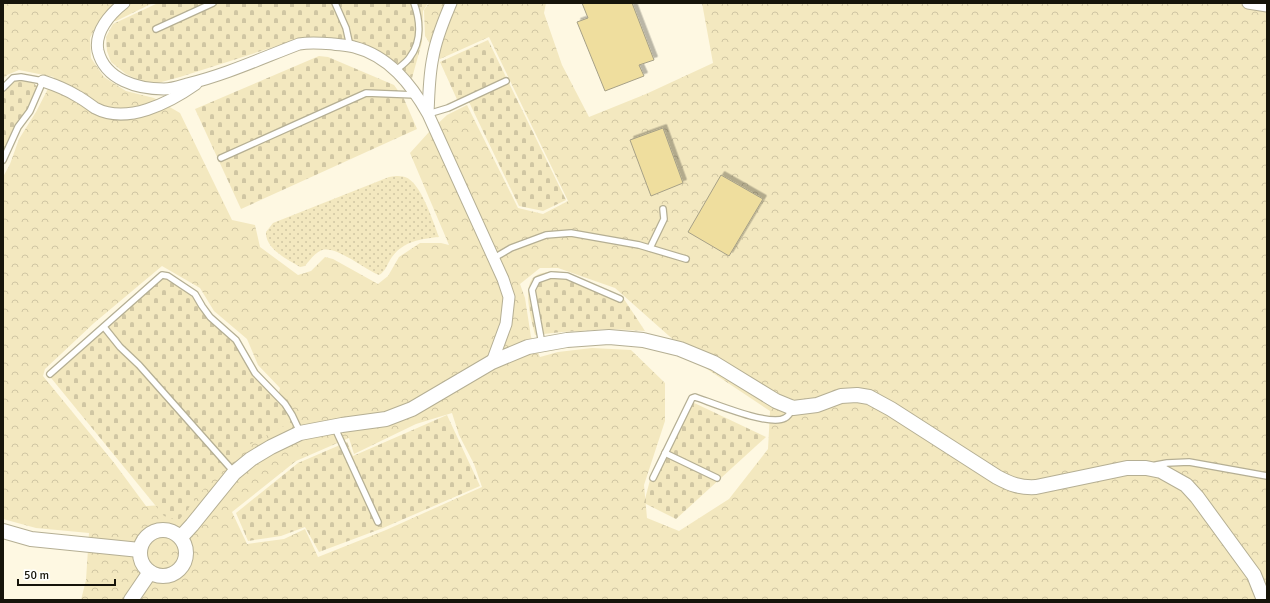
<svg xmlns="http://www.w3.org/2000/svg" width="1270" height="603" viewBox="0 0 1270 603" font-family="Signika,sans-serif">
	<style>
		.green { fill: url(#green-dots) }
		.forest { fill: url(#forest-crowns); fill-rule: evenodd }
		.cemetery { fill: url(#cemetery-stones) }
		.building { fill: #efde9e; stroke: #a6a086; filter: url(#shadow) }
		.lines { fill: none; stroke-linecap: round; stroke-linejoin: round }
		.service-casing { stroke: #b5af94; stroke-width: 8 }
		.minor-casing { stroke: #b5af94; stroke-width: 13 }
		.tertiary-casing { stroke: #b5af94; stroke-width: 16 }
		.service { stroke: #fff; stroke-width: 5.5 }
		.minor { stroke: #fff; stroke-width: 11 }
		.tertiary { stroke: #fff; stroke-width: 14 }
	</style>
	<defs>
		<pattern id="green-dots" width="8" height="8" patternUnits="userSpaceOnUse"><rect width="8" height="8" fill="#f3e8bf"/><path d="M2 2h.1M6 6h.1" fill="none" stroke="#d0c6a3" stroke-width="1.8" stroke-linecap="round"/></pattern>
		<pattern id="forest-crowns" width="20" height="18" patternUnits="userSpaceOnUse"><rect width="20" height="18" fill="#f3e8bf"/><path d="M2 6a3 3 0 1 1 6 0M12 15a3 3 0 1 1 6 0" fill="none" stroke="#d0c6a3"/></pattern>
		<pattern id="cemetery-stones" width="16" height="16" patternUnits="userSpaceOnUse"><rect width="16" height="16" fill="#f3e8bf"/><path d="M2 7V4a2 2 0 0 1 4 0v3zM10 15v-3a2 2 0 0 1 4 0v3z" fill="#d0c6a3"/></pattern>
		<filter id="shadow"><feDropShadow dx="3.5" dy="-3.5" stdDeviation="0" flood-color="#0004"/></filter>
	</defs>
	<rect width="100%" height="100%" fill="#fef8e2"/>
	<path class="green" d="M 396,176 C 398,176 402,176 405,177 C 421,182 433,222 439,237 C 419,239 401,242 390,260 C 387,265 385,272 379,275 C 365,270 334,243 320,251 C 314,254 309,261 305,266 L 300,267 C 287,259 265,249 266,232 L 273,223 L 389,177 Z"/>
	<path class="forest" d="M 3,3 L 153,3 L 116,21 L 98,22 L 90,38 L 91,58 L 104,77 L 126,91 L 154,98 L 180,113 L 232,220 L 255,225 L 260,247 L 298,275 L 311,271 L 325,257 L 333,259 L 378,284 L 388,276 L 399,257 L 420,243 L 441,243 L 449,245 L 410,153 L 429,132 L 447,115 L 467,105 L 518,208 L 543,214 L 568,201 L 489,37 L 440,59 L 425,36 L 424,10 L 429,3 L 546,3 L 544,13 L 562,65 L 589,117 L 646,94 L 713,63 L 702,3 L 1267,3 L 1267,600 L 81,600 L 86,580 L 89,533 L 36,528 L 3,519 L 3,177 L 10,164 L 19,139 L 36,112 L 54,77 L 19,70 L 7,75 L 3,79 ZM 162,266 L 200,288 L 214,311 L 247,339 L 258,365 L 280,388 L 276,403 L 165,505 L 146,506 L 115,464 L 43,376 L 45,369 L 94,323 ZM 540,268 L 558,268 L 615,288 L 704,367 L 770,411 L 768,449 L 729,499 L 679,531 L 647,518 L 644,485 L 665,421 L 665,383 L 631,350 L 592,348 L 558,352 L 540,357 L 531,337 L 525,298 L 520,284 ZM 452,413 L 459,435 L 474,464 L 482,487 L 386,530 L 318,557 L 305,529 L 284,539 L 247,544 L 232,512 L 296,461 L 349,438 L 354,454 L 416,424 Z"/>
	<g class="cemetery">
		<polygon points="158,3 428,3 423,11 422,42 412,78 390,58 383,54 362,45 330,38 305,37 180,77 158,83 143,82 126,74 111,62 107,51 106,37 113,24"/>
		<polygon points="488,40 566,200 543,211 519,206 469,102 460,106 440,62"/>
		<polygon points="319,56 328,57 394,85 404,99 417,129 241,209 195,109"/>
		<polygon points="21,74 24,74 42,91 32,111 16,137 3,167 3,85 12,76"/>
		<path d="M 556,271 L 564,273 L 622,296 L 645,331 L 610,329 L 562,332 L 535,335 C 532,321 520,283 537,275 C 542,272 551,272 556,271 Z"/>
		<polygon points="162,272 169,273 197,291 204,305 214,319 236,337 250,356 256,370 267,382 285,398 297,414 298,421 284,426 245,447 219,470 179,520 164,516 47,373"/>
		<polygon points="688,400 766,437 676,519 644,503 650,480"/>
		<polygon points="447,415 480,486 383,528 319,552 305,527 281,536 248,541 236,513 298,463 347,442 353,456"/>
	</g>
	<g class="building">
		<polygon points="582,3 632,3 654,60 639,65 644,76 605,91 577,22 588,18"/>
		<polygon points="663,128 683,183 651,196 630,140"/>
		<polygon points="721,175 763,199 729,256 688,232"/>
	</g>
	<g class="lines">
		<defs>
			<g id="service">
				<polyline points="335,3 346,28 350,46"/>
				<polyline points="156,29 213,3"/>
				<path d="M 396,70 C 401,66 407,62 410,57 C 422,41 420,20 414,3"/>
				<polyline points="3,88 13,78 21,77 43,81 30,111 18,127 3,160"/>
				<polyline points="428,114 448,108 506,81"/>
				<polyline points="221,158 366,93 416,95"/>
				<polyline points="650,248 664,219 663,209"/>
				<polyline points="494,258 511,248 546,235 571,233 639,245 686,259"/>
				<polyline points="104,327 120,347 139,365 234,472"/>
				<polyline points="542,344 532,290 537,280 551,275 567,276 620,299"/>
				<polyline points="50,374 162,275 168,276 195,294 202,306 210,317 236,340 255,373 285,404 292,415 300,432"/>
				<polyline points="334,426 378,522"/>
				<polyline points="665,453 717,478"/>
				<polyline points="1156,465 1167,463 1189,462 1267,476"/>
				<path d="M 653,478 L 692,398 L 695,397 C 713,403 770,427 785,418 C 789,416 791,412 793,408"/>
			</g>
			<g id="minor">
				<path d="M 124,3 C 110,14 94,32 98,51 C 105,80 138,89 164,89 C 171,89 180,86 187,84 C 225,75 262,58 299,44 C 311,42 321,43 333,44 C 340,45 347,45 354,47 C 389,56 411,84 428,114 L 503,279 L 509,297 L 506,324 L 492,362"/>
				<polyline points="1248,3 1267,6"/>
				<path d="M 43,81 C 55,85 66,89 77,96 C 83,99 89,104 95,108 C 127,125 169,103 196,84"/>
				<path d="M 428,113 C 429,94 429,75 433,57 C 436,38 444,20 451,3"/>
			</g>
			<g id="tertiary">
				<circle cx="163" cy="553" r="23"/>
				<polyline points="3,531 31,539 140,550"/>
				<path d="M 181,537 L 192,525 L 234,473 L 251,459 L 271,447 L 300,433 L 342,425 L 386,419 L 412,409 L 492,362 L 528,347 L 567,340 L 609,337 L 643,340 L 680,349 L 714,363 L 776,401 L 793,408 L 817,405 L 841,396 L 857,395 L 869,397 L 891,409 L 997,477 C 1010,484 1020,488 1036,487 L 1127,468 L 1146,468 L 1161,471 L 1186,485 L 1197,497 L 1254,575 L 1264,600"/>
				<polyline points="131,600 150,572"/>
			</g>
		</defs>
		<use href="#service" class="service-casing"/>
		<use href="#minor" class="minor-casing"/>
		<use href="#tertiary" class="tertiary-casing"/>
		<use href="#service" class="service"/>
		<use href="#minor" class="minor"/>
		<use href="#tertiary" class="tertiary"/>
	</g>
	<rect width="1270" height="603" fill="none" stroke="#16140a" stroke-width="8"/>
	<path d="M18 579v6h97v-6" fill="none" stroke="#16140a" stroke-width="2"/>
	<text x="24" y="579" font-size="12" fill="#16140a" stroke="#ffffff" stroke-width="3" paint-order="stroke">50 m</text>
</svg>
